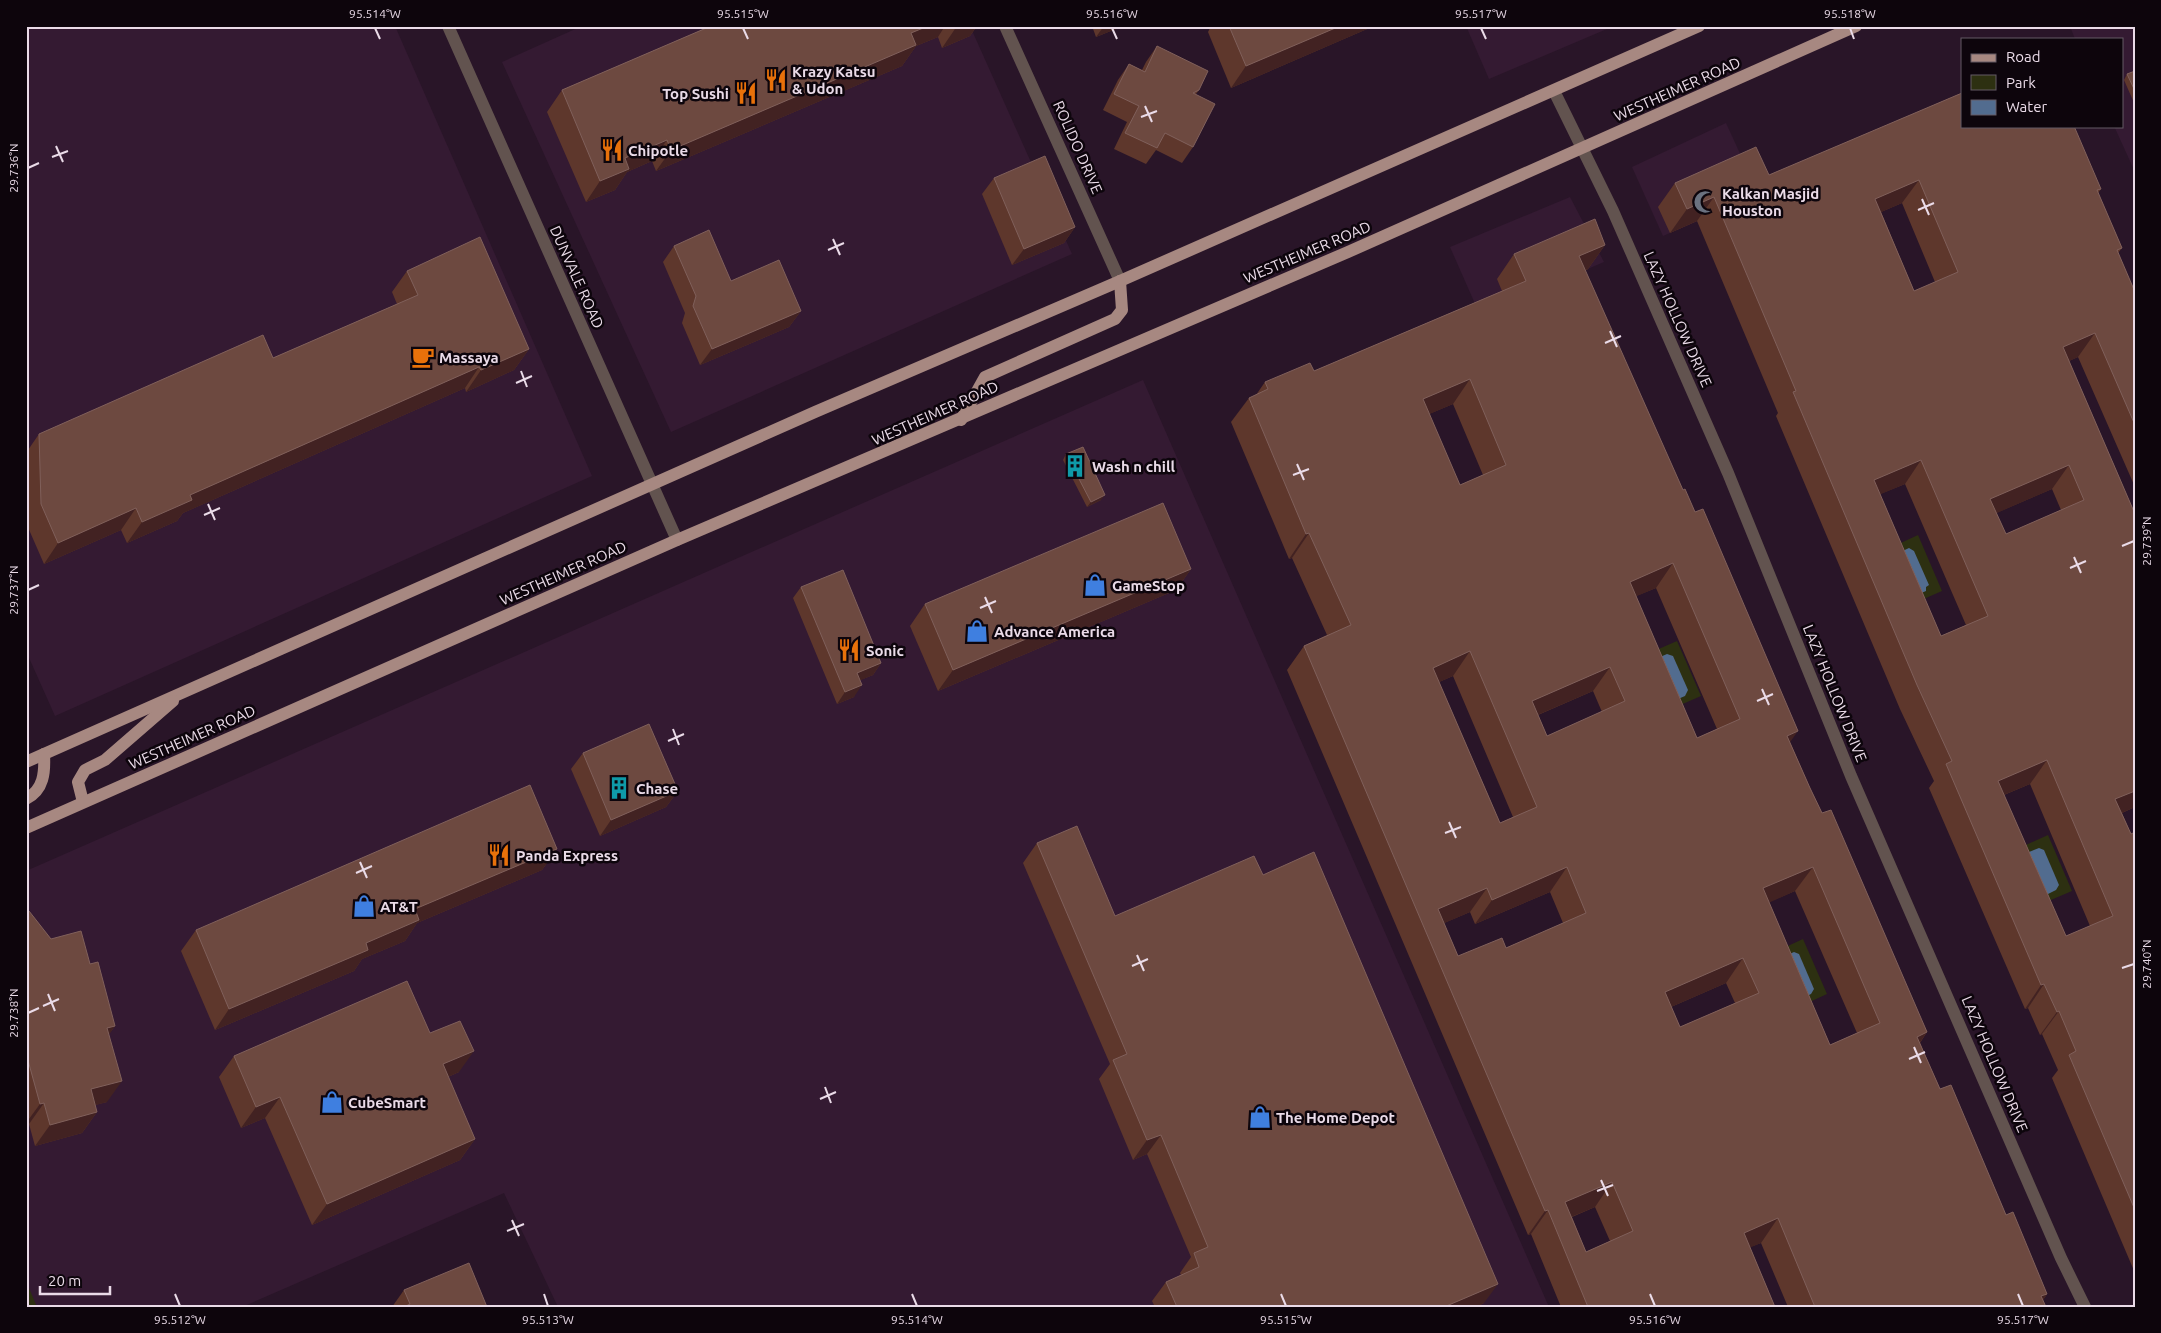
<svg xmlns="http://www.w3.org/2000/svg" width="2161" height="1333" viewBox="0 0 2161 1333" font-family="Ubuntu,sans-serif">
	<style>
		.built { fill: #341a32 }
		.green { fill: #2d3011 }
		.water { fill: #526c8f }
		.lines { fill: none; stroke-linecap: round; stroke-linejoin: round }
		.minor { stroke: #62534f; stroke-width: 12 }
		.major { stroke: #a78881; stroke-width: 12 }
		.wall { fill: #5e372c; fill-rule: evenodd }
		.shaded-wall { fill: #422222 }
		.building { fill: #6d4940; stroke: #80605b; fill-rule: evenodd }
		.ticks { fill: none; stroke: #eadbe8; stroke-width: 2 }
		.labels { text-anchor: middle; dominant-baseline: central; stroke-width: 5; stroke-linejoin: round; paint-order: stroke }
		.poi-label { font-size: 15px; font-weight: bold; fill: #eadbe8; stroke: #0d050c; text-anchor: start }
		.street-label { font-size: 15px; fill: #eadbe8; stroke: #0d050c }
		.neatline { fill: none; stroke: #eadbe8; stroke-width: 2 }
		.ticks-label { font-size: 12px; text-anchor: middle; fill: #eadbe8 }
	</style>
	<rect width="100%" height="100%" fill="#291528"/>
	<g class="built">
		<polygon points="26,26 395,26 592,476 55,716 26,651"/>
		<polygon points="582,26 970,26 1072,254 671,432 502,62"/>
		<polygon points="1466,26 1614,26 1489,79"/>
		<polygon points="2070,26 2135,26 2135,172 2114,126 2122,126 2122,39 2075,39"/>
		<polygon points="1726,123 1759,195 1663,236 1632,167"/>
		<polygon points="1570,197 1604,262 1480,315 1450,247"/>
		<polygon points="1143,380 1549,1307 558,1307 504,1193 242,1307 26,1307 26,871"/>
	</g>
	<g class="green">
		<polygon points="1918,535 1942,591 1903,608 1879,553"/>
		<polygon points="1677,641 1701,696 1662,713 1638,658"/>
		<polygon points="2048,835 2072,891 2032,908 2008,853"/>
		<polygon points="1803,939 1827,994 1788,1012 1764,957"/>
		<polygon points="26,1281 37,1307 26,1307"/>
	</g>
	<g class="water">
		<polygon points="1909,548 1914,551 1929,585 1926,587 1926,591 1912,597 1894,555"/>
		<polygon points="1667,654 1673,656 1688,690 1685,696 1671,702 1653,660"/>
		<polygon points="2039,848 2044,850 2059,885 2056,890 2042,897 2024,854"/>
		<polygon points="1794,952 1799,954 1814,989 1811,994 1797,1001 1780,958"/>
	</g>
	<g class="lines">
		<g class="minor">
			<polyline points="448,26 677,540"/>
			<polyline points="1005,26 1120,281"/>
			<polyline points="1554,91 1613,211 1728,473 1851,776 2061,1258 2085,1307"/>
		</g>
		<g class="major">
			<polyline points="961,420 985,377 1115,319 1122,310 1120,281"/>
			<polyline points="26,762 815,412 1120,281 1699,26"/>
			<path d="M 26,799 C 44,790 45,772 44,754"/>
			<polyline points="83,802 78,782 85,770 105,760 173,701"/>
			<polyline points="26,828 677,540 1348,252 1856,26"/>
		</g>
	</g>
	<g class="wall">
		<polygon points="711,26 977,26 970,36 942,48 938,37 916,46 902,66 656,171 652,161 627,172 615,190 586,202 547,112 562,90"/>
		<polygon points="1092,26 1123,26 1096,37"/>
		<polygon points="1211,26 1374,26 1231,88 1208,32"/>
		<polygon points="1157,46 1199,90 1196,94 1193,147 1182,163 1156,150 1146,164 1114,149 1127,122 1103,110 1118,80 1129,64 1142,70 1146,62"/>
		<polygon points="2135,71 2135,105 2124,80 2127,74"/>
		<path d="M 1962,93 L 2101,189 L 2098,193 L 2122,248 L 2118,253 L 2135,292 L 2135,487 L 2078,357 L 2069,361 L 2135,514 L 2135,807 L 2122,813 L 2131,834 L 2135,832 L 2135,1273 L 2052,1078 L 2058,1070 L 2042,1034 L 2040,1035 L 2028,1008 L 2025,1009 L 1929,788 L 1934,781 L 1900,709 L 1776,416 L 1778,413 L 1697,221 L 1670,233 L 1658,207 L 1675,183 L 1769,175 ZM 1902,203 L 1935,282 L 1914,291 L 1881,212 ZM 1905,484 L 1966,625 L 1941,636 L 1880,494 ZM 2052,489 L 2061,510 L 2006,534 L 1996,513 ZM 2030,784 L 2090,926 L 2066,936 L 2004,795 Z"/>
		<polygon points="994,178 1075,227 1064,243 1012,265 982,194"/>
		<path d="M 1605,245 L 1588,269 L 1585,271 L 1810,788 L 1927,1032 L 1920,1043 L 1940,1089 L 2047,1294 L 2043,1300 L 2046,1307 L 1788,1307 L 1761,1243 L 1750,1247 L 1775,1307 L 1561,1307 L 1531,1234 L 1528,1235 L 1287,670 L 1304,646 L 1327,635 L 1292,558 L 1289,559 L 1231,422 L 1249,398 L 1256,395 L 1265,382 L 1314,371 L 1502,291 L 1497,279 L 1514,254 ZM 1453,404 L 1483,475 L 1460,485 L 1429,414 ZM 1656,588 L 1717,729 L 1697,738 L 1636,596 ZM 1453,676 L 1513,817 L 1500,823 L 1439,682 ZM 1593,691 L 1602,712 L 1547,736 L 1538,715 ZM 1795,891 L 1857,1033 L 1830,1045 L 1769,902 ZM 1550,892 L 1563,923 L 1506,948 L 1458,956 L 1444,923 L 1470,912 L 1475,924 ZM 1726,983 L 1735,1003 L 1680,1027 L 1671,1007 ZM 1595,1207 L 1610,1241 L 1586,1252 L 1572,1217 Z"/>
		<polygon points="674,246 731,281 801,311 789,327 700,365 682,323 685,313 663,262"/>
		<polygon points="407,271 529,349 514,370 466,392 465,388 183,513 177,521 127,543 121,530 44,564 27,525 26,453 39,434 273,358 397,304 392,292"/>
		<polygon points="1066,454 1101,500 1087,507 1063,460"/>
		<polygon points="1191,569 1176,590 938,691 910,626 925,604"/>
		<polygon points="801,587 881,663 873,675 860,680 854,697 837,704 793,598"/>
		<polygon points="583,753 678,791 666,807 600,836 571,769"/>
		<polygon points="1037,843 1115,916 1263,875 1484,1303 1476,1307 1155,1307 1152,1301 1166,1282 1181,1275 1180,1273 1191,1257 1147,1154 1133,1160 1099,1079 1110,1064 1023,863"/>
		<polygon points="557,849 542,870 417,923 405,941 362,959 354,971 215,1030 181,951 196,930"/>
		<polygon points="26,909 51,939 90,964 115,1026 109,1034 107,1102 95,1105 97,1112 82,1133 35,1146 29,1124 26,1125"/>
		<polygon points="430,1033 459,1072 448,1077 475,1139 460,1160 312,1225 265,1118 241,1128 219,1077 234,1056"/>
		<polygon points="404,1290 487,1307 392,1307"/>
	</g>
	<g class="shaded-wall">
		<polygon points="928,26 945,26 938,37 916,46 902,66 656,171 671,150 911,33"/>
		<polygon points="957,26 977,26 970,36 942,48"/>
		<polygon points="1104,26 1123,26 1096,37"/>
		<polygon points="1340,26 1374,26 1231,88 1246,66"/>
		<polygon points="667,140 652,161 627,172 615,190 586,202 600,181 625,158"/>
		<polygon points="1919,180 1902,203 1858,222 1875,199"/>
		<polygon points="1714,197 1697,221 1670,233 1687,209"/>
		<polygon points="1075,227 1064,243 1012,265 1024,249"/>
		<polygon points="1605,245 1588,269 1562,281 1579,256"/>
		<polygon points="801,311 789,327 700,365 712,349"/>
		<polygon points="2095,333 2078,357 2047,371 2063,347"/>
		<polygon points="529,349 514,370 466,392 481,370"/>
		<polygon points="479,367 465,388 183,513 177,521 127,543 142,522 190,495"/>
		<polygon points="1470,379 1453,404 1406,424 1423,399"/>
		<polygon points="1921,460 1905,484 1857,504 1874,480"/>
		<polygon points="2069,465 2052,489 1974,523 1990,499"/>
		<polygon points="1105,495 1101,500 1087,507 1091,502"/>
		<polygon points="136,508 121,530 44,564 58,543"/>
		<polygon points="1309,533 1292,558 1289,559 1306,534"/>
		<polygon points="1673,563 1656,588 1613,606 1630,582"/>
		<polygon points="1191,569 1176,590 938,691 953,670"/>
		<polygon points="1470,651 1453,676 1416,692 1433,668"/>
		<polygon points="881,663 873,675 849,685 857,673"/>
		<polygon points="1610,667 1593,691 1514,725 1532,701"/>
		<polygon points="862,685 854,697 837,704 845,692"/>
		<polygon points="1798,731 1781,755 1787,736"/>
		<polygon points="2047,760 2030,784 1982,804 1998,781"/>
		<polygon points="678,791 666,807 600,836 611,820"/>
		<polygon points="2135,791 2135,807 2099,823 2115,799"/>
		<polygon points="557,849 542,870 417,923 405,941 362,959 354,971 215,1030 229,1009 415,909"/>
		<polygon points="1567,867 1550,892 1475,924 1492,900"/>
		<polygon points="1813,867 1795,891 1746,913 1763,888"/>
		<polygon points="1487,888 1470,912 1426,931 1438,909"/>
		<polygon points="1743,958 1726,983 1648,1017 1665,992"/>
		<polygon points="2044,984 2028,1008 2025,1009 2041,985"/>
		<polygon points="2059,1011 2042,1034 2040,1035 2057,1012"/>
		<polygon points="115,1026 100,1047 107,1028"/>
		<polygon points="1927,1032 1910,1057 1917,1037"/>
		<polygon points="474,1051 459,1072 428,1086 443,1064"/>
		<polygon points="122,1081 107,1102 76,1110 91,1089"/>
		<polygon points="280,1097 265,1118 241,1128 256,1107"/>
		<polygon points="44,1103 29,1124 26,1125 26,1123 40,1104"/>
		<polygon points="97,1112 82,1133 35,1146 50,1125"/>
		<polygon points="1161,1135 1147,1154 1133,1160 1147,1140"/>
		<polygon points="475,1139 460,1160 312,1225 327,1204"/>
		<polygon points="1612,1182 1595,1207 1554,1224 1565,1202"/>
		<polygon points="1548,1210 1531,1234 1528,1235 1545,1211"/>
		<polygon points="1778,1218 1761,1243 1727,1257 1744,1233"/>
		<polygon points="1498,1284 1484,1303 1476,1307 1444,1307"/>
		<polygon points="2047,1294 2038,1307 2041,1296"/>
	</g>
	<g class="building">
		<polygon points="711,26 928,26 911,33 916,45 671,150 667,140 625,158 629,169 600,181 562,90"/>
		<polygon points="1229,26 1340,26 1246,66"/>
		<polygon points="1157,46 1208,71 1199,90 1193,93 1215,104 1193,147 1165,133 1157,148 1125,133 1139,106 1114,94 1129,64 1145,72"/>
		<polygon points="2135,71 2135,91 2127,74"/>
		<path d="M 1962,93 L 1962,126 L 2074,126 L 2101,189 L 2097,190 L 2122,248 L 2117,250 L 2135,292 L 2135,425 L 2095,333 L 2063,347 L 2135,514 L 2135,791 L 2115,799 L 2131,834 L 2135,832 L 2135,1210 L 2069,1055 L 2076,1051 L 2059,1011 L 2057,1012 L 2044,984 L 2041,985 L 1946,764 L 1952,761 L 1917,685 L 1793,392 L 1796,391 L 1714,197 L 1687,209 L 1675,183 L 1756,147 L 1769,175 ZM 1919,180 L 1958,272 L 1914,291 L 1875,199 ZM 1921,460 L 1988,616 L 1941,636 L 1874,480 ZM 2069,465 L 2084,500 L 2006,534 L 1990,499 ZM 2047,760 L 2113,916 L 2066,936 L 1998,781 Z"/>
		<polygon points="1045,156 1075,227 1024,249 994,178"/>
		<path d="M 1595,219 L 1605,245 L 1579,256 L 1683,490 L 1685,489 L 1695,512 L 1703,509 L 1798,731 L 1787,736 L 1810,788 L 1822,813 L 1831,810 L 1927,1032 L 1917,1037 L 1940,1089 L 1951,1085 L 2006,1215 L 2013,1212 L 2047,1294 L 2041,1296 L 2046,1307 L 1815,1307 L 1778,1218 L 1744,1233 L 1775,1307 L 1588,1307 L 1548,1210 L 1545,1211 L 1304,646 L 1351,625 L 1309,533 L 1306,534 L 1249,398 L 1268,389 L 1265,382 L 1310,363 L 1314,371 L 1526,281 L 1514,254 ZM 1470,379 L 1506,465 L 1460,485 L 1423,399 ZM 1673,563 L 1740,719 L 1697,738 L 1630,582 ZM 1470,651 L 1537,807 L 1500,823 L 1433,668 ZM 1610,667 L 1625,701 L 1547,736 L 1532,701 ZM 1567,867 L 1586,913 L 1506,948 L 1502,938 L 1458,956 L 1438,909 L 1487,888 L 1492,900 ZM 1813,867 L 1880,1023 L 1830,1045 L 1763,888 ZM 1743,958 L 1759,993 L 1680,1027 L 1665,992 ZM 1612,1182 L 1633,1231 L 1586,1252 L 1565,1202 Z"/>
		<polygon points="709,230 731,281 779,260 801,311 712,349 693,306 696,296 674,246"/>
		<polygon points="480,237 529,349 481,370 479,367 190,495 192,500 142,522 136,508 58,543 41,504 39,434 263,335 273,358 418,295 407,271"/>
		<polygon points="1083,447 1105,495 1091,502 1066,454"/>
		<polygon points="1163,503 1191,569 953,670 925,604"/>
		<polygon points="843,570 881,663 857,673 862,685 845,692 801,587"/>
		<polygon points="649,724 678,791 611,820 583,753"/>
		<polygon points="530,785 557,849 415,909 419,920 366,943 368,950 229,1009 196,930"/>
		<polygon points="1077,826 1115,916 1254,856 1263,875 1314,852 1498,1284 1444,1307 1177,1307 1166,1282 1199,1267 1194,1253 1208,1247 1161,1135 1147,1140 1113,1060 1127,1054 1037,843"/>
		<polygon points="26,909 29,911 51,939 81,931 90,964 98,962 115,1026 107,1028 122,1081 91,1089 97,1112 50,1125 44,1103 40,1104 26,1053"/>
		<polygon points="407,981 430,1033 460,1021 474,1051 443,1064 475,1139 327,1204 280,1097 256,1107 234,1056"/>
		<polygon points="469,1263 487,1307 404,1307 410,1304 404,1290"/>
	</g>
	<path class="ticks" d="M 375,28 L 380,39M 743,28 L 748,39M 1112,28 L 1117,39M 1481,28 L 1486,39M 1850,28 L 1854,39M 1145,106 L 1152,122M 1141,117 L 1157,111M 56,146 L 63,162M 52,157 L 68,151M 28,168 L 39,163M 1922,199 L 1929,215M 1918,210 L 1934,203M 833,239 L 840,255M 828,250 L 844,243M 1610,331 L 1617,347M 1605,343 L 1621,336M 521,371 L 527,387M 516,383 L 532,376M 1297,464 L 1304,480M 1293,475 L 1309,469M 208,504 L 215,520M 204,515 L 220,508M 2122,546 L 2134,541M 2074,557 L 2081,573M 2070,568 L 2086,561M 28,590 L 39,585M 985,597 L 992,613M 980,608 L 996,601M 1762,689 L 1769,705M 1757,701 L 1773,694M 673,729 L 679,745M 668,741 L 684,734M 1449,822 L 1456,838M 1445,833 L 1461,827M 360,862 L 367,878M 356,873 L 372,866M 1137,955 L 1144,971M 1132,966 L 1148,959M 2122,968 L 2134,964M 48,994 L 55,1011M 43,1006 L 59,999M 28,1013 L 39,1008M 1914,1047 L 1921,1063M 1909,1059 L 1925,1052M 825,1087 L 831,1103M 820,1099 L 836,1092M 1601,1180 L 1608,1196M 1597,1191 L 1613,1185M 512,1220 L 519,1236M 507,1231 L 524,1224M 175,1294 L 180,1306M 544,1294 L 548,1306M 912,1294 L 917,1306M 1281,1294 L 1286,1306M 1650,1294 L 1655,1306M 2018,1294 L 2023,1306"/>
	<defs>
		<symbol id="restaurant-bare" viewBox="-9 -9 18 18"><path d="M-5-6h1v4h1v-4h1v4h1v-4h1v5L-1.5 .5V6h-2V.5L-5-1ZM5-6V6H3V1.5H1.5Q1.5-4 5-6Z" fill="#e8710a" stroke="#0d050c" stroke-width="2.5" paint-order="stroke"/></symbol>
		<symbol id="mosque-bare" viewBox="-9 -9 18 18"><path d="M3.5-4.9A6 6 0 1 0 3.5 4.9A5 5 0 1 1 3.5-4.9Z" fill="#6b7280" stroke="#0d050c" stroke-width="2.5" paint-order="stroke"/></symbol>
		<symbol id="cafe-bare" viewBox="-9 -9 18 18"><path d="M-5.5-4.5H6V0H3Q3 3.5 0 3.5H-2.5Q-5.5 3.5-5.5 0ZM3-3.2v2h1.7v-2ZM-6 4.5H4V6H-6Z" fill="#e8710a" stroke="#0d050c" stroke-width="2.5" paint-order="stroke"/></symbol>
		<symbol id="building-bare" viewBox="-9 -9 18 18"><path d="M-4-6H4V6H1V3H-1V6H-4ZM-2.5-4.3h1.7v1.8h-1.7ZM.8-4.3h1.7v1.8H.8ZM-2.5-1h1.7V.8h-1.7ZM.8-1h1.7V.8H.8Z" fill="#0f9aa8" stroke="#0d050c" stroke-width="2.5" paint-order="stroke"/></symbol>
		<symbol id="shop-bare" viewBox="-9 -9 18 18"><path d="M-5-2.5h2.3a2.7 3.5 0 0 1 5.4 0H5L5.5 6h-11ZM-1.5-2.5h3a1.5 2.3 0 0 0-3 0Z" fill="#3f7fe0" stroke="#0d050c" stroke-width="2.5" paint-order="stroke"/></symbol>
	</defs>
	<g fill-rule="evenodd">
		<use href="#restaurant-bare" x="760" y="64" width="32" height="32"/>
		<use href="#restaurant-bare" x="730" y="77" width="32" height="32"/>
		<use href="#restaurant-bare" x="596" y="134" width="32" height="32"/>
		<use href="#mosque-bare" x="1689" y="186" width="32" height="32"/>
		<use href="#cafe-bare" x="407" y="341" width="32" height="32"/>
		<use href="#building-bare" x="1059" y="450" width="32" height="32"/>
		<use href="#shop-bare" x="1079" y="569" width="32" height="32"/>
		<use href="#shop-bare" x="961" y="615" width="32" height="32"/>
		<use href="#restaurant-bare" x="833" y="634" width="32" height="32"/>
		<use href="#building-bare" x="603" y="772" width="32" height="32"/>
		<use href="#restaurant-bare" x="483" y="839" width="32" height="32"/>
		<use href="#shop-bare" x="348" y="890" width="32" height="32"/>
		<use href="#shop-bare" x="316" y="1086" width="32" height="32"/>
		<use href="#shop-bare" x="1244" y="1101" width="32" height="32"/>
	</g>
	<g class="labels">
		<g class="poi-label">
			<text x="792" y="71">Krazy Katsu<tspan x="792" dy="17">&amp; Udon</tspan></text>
			<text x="729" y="93" text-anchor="end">Top Sushi</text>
			<text x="628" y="150">Chipotle</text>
			<text x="1722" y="193">Kalkan Masjid<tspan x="1722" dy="17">Houston</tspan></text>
			<text x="439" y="357">Massaya</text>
			<text x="1092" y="466">Wash n chill</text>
			<text x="1112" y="585">GameStop</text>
			<text x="994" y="631">Advance America</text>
			<text x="866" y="650">Sonic</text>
			<text x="636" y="788">Chase</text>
			<text x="516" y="855">Panda Express</text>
			<text x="380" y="906">AT&amp;T</text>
			<text x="348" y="1102">CubeSmart</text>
			<text x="1276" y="1117">The Home Depot</text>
		</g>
		<g class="street-label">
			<text transform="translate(1677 89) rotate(-24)">WESTHEIMER ROAD</text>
			<text transform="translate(1078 147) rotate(66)">ROLIDO DRIVE</text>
			<text transform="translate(1307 252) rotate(-23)">WESTHEIMER ROAD</text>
			<text transform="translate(577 277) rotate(66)">DUNVALE ROAD</text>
			<text transform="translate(1678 319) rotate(66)">LAZY HOLLOW DRIVE</text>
			<text transform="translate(935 413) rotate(-24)">WESTHEIMER ROAD</text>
			<text transform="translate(563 573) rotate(-24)">WESTHEIMER ROAD</text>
			<text transform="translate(1835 693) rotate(68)">LAZY HOLLOW DRIVE</text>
			<text transform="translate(192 737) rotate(-24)">WESTHEIMER ROAD</text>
			<text transform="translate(1995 1064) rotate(67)">LAZY HOLLOW DRIVE</text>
		</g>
	</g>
	<rect width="2161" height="1333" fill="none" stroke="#0d050c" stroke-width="55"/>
	<rect x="1961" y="38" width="162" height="90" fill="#0d050c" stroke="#655b64"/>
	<rect x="1971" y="54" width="25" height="8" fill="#a78881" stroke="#655b64"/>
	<text x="2006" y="62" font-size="15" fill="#eadbe8">Road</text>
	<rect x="1971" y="75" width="25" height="15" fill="#2d3011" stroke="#655b64"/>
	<text x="2006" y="88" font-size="15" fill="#eadbe8">Park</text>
	<rect x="1971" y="100" width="25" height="15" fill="#526c8f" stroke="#655b64"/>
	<text x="2006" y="112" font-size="15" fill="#eadbe8">Water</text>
	<path d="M40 1286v8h70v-8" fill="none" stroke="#eadbe8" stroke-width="2.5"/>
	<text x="48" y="1286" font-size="15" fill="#eadbe8" stroke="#0d050c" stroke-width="4" paint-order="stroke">20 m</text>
	<rect x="28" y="28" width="2106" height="1278" class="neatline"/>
	<g class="ticks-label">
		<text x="375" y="18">95.514°W</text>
		<text x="743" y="18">95.515°W</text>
		<text x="1112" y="18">95.516°W</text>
		<text x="1481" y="18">95.517°W</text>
		<text x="1850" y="18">95.518°W</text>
		<text transform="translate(14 168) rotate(-90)" y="4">29.736°N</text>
		<text transform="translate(2147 541) rotate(-90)" y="4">29.739°N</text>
		<text transform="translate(14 590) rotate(-90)" y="4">29.737°N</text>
		<text transform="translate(2147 964) rotate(-90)" y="4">29.740°N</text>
		<text transform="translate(14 1013) rotate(-90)" y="4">29.738°N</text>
		<text x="180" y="1324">95.512°W</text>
		<text x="548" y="1324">95.513°W</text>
		<text x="917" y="1324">95.514°W</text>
		<text x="1286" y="1324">95.515°W</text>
		<text x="1655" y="1324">95.516°W</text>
		<text x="2023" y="1324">95.517°W</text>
	</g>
</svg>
